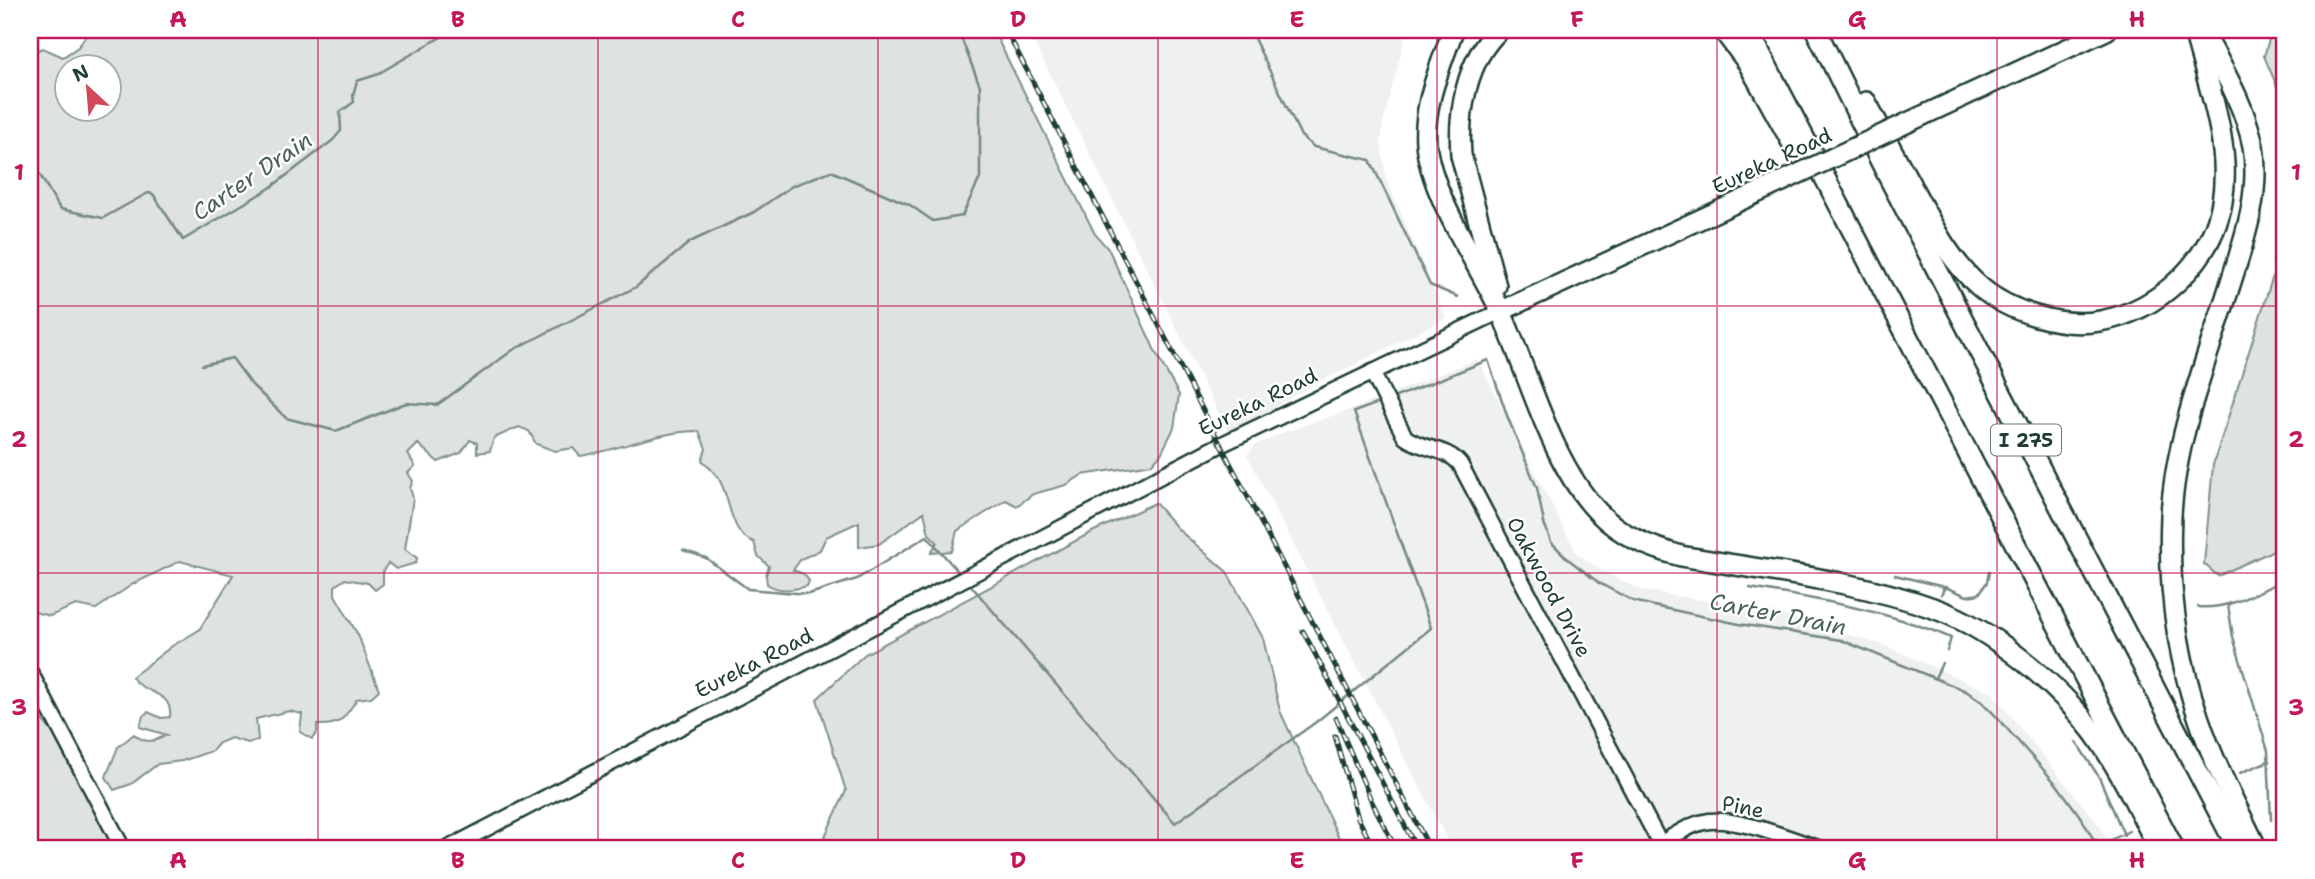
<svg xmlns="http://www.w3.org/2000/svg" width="2315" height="879" viewBox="0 0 2315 879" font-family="'Shantell Sans',sans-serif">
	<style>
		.built { fill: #eef1f0 }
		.green { fill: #dee3e2; stroke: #7e908b; stroke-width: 2; fill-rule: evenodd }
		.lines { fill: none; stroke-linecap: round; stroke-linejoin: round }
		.stream { stroke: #758883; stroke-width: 2.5 }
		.minor-casing { stroke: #1f3d34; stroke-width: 19 }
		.major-casing { stroke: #1f3d34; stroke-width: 23 }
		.highway-casing { stroke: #1f3d34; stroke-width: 24 }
		.minor { stroke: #fff; stroke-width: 14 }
		.major { stroke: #fff; stroke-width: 18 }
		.highway { stroke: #fff; stroke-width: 19 }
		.rail-casing { stroke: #1f3d34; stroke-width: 5 }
		.rail { stroke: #fff; stroke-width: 2.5; stroke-dasharray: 8; stroke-linecap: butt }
		.major-bridge-casing { stroke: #1f3d34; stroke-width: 23; stroke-linecap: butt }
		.major-bridge { stroke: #fff; stroke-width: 18 }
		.grid { fill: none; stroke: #c2185b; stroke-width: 2; stroke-opacity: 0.55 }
		.labels { text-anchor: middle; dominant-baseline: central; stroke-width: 5; stroke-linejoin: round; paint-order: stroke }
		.shield { fill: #fff; stroke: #627771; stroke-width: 2 }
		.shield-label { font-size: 19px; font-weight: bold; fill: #1f3d34 }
		.street-label { font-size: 21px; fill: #1f3d34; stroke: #fff }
		.water-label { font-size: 23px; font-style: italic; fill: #4a625b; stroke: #fff }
		.neatline { fill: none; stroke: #c2185b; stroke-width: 2.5 }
		.grid-label { font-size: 23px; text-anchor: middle; font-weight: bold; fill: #c2185b }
	</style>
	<rect width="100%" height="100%" fill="#fff"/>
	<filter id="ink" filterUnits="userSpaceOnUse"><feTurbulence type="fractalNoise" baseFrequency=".0143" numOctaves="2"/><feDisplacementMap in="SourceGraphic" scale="14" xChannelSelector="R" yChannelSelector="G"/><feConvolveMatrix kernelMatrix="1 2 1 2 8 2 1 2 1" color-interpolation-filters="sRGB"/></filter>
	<g filter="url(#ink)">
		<g class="built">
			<polygon points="1028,30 1407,30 1383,123 1381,142 1386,179 1446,318 1302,391 1229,434"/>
			<polygon points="1477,359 1577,554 1602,571 1641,590 1769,611 1883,645 1992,693 2099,825 2112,849 1452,849 1247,455 1255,445 1285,432 1350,410"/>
		</g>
		<g class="green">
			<path d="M 90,30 L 993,30 L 1095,234 L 1109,250 L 1156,353 L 1179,395 L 1174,428 L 1161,454 L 1152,464 L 1082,475 L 1066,485 L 1033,494 L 1017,506 L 1006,500 L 957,531 L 952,551 L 931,553 L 937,542 L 929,534 L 924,512 L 879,544 L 859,547 L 859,522 L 826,537 L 820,550 L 801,559 L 793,570 L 804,574 L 809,581 L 807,586 C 794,590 779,592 767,584 L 766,575 L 769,566 L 758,556 L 754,542 C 730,535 731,501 720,481 C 716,473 708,467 702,460 L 706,449 L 699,431 C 658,431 620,450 580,456 L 573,448 L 555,451 L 536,444 L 529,431 L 519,427 L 494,438 L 490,451 L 477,453 L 477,443 L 470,440 L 461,453 L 438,462 L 418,444 L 408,454 L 415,466 L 408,473 L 413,481 L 410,488 L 413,498 L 405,549 L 417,558 L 416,563 L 396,569 L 388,563 L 383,571 L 383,584 L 375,590 L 368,583 L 345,579 L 335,586 L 335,595 L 358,635 L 379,690 L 371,697 L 357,699 C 344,718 342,726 317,725 L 317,733 L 312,739 L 300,732 L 302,714 L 289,711 L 256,719 L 258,740 L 248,743 L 231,738 L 219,743 L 212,751 L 182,761 L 158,764 L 131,784 L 114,790 L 106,777 L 118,747 L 134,734 C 145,744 154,742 167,735 L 140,727 L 143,716 L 148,712 L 161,718 L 170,717 C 173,690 143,695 132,677 L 172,646 L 199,630 L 233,575 L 180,561 L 133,584 L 96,609 L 76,605 L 50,616 L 30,611 L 30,556 L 34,554 L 35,549 L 30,547 L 30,53 L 43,48 L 63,57 L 78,47 ZM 66,66 L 108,66 L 108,108 L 66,108 Z"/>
			<polygon points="2272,30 2285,30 2285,105 2264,56"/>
			<polygon points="2285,238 2285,545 2218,576 2204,564 2213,465"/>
			<polygon points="1155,503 1179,530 1227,572 1263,638 1280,711 1344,849 819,849 846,791 817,699 865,654 1094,531"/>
			<polygon points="30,706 63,744 117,849 30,849"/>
		</g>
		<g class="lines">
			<g class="stream">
				<path d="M 1044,30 C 1060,44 1084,38 1102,30"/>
				<polyline points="1250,30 1301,136 1314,147 1370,160 1430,285 1458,297"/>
				<polyline points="30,158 60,209 103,218 148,193 153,194 183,240 270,188 332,141 341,131 340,112 354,102 353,95 357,81 376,75 453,30"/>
				<polyline points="2273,260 2285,271"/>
				<polyline points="202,365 232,358 252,385 286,418 336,431 406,403 437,405 513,350 636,287 690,242 754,212 792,186 831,171 910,205 933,221 962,216 980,178 980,86 958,30"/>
				<polyline points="1391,399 1488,360 1508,418 1537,488 1544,523 1551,542 1568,559 1599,583 1633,601 1654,606 1739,624 1841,640 1966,691 1982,702 1993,713 2058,786 2082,819 2094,840 2105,843 2129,831"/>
				<polyline points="683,550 706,558 748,589 809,594 857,579 927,536 961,575"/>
				<polyline points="1895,575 1944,587 1943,590"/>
				<polyline points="968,582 1175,823 1316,722 1431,628 1354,412 1381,402"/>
				<path d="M 1750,588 C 1817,599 1889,611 1951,638 L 1947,651"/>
				<polyline points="1941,595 1945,587 1967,596 1979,594 1987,582 1989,572"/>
				<polyline points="2228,605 2233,637 2268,751 2271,820"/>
				<path d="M 2198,607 C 2230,610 2257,592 2285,579"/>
				<polyline points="1935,678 1942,663"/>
				<polyline points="2076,742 2099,777 2124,835"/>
				<polyline points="2240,773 2269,761"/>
			</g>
			<defs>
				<g id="minor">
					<path d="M 1372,372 L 1405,437 C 1422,450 1446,447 1460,464 L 1663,849"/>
					<polyline points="30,672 123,849"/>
					<path d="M 1660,844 C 1674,836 1689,825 1704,822 C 1734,815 1792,840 1821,849"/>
					<polyline points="447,849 1216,447 1501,311"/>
				</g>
				<g id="major">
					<polyline points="1911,121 2107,30"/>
					<polyline points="1501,311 1781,182"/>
				</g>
				<g id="highway">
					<path d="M 1453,30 C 1441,66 1423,103 1426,143 C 1431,197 1478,262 1501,312 C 1529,374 1551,463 1598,512 C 1621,536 1649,547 1681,556 C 1766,571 1855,580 1936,609 C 1992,629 2059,685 2094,733 C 2120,769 2139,810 2159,849"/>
					<polyline points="1723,30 1748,63 1800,157"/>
					<polyline points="1748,30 2174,849"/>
					<polyline points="1816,30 1882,164 2238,849"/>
					<path d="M 2202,30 C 2221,66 2245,105 2253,146 C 2261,194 2244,240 2230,285 C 2207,358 2175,439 2171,516 C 2168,585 2176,653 2199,719 C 2214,764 2237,807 2257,849"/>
					<path d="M 1866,102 C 1882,132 1898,162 1914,191 C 1932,225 1950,261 1980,287 C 2009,312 2061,328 2100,321 C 2158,311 2212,261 2222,202 C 2232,146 2208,85 2194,31"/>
					<path d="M 1496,286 L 1461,155 C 1458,113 1466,60 1499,30"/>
				</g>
			</defs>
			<use href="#minor" class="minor-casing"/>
			<use href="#major" class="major-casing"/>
			<use href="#highway" class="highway-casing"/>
			<use href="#minor" class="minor"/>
			<use href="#major" class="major"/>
			<use href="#highway" class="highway"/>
			<defs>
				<g id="rail">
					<polyline points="1006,30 1430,849"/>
					<polyline points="1303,631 1417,849"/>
					<polyline points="1336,718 1371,800 1396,849"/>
					<polyline points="1335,736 1358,818 1374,849"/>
				</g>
			</defs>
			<use href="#rail" class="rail-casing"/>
			<use href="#rail" class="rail"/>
			<defs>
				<polyline id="major-bridge" points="1781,182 1911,121"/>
			</defs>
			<use href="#major-bridge" class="major-bridge-casing"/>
			<use href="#major-bridge" class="major-bridge"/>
		</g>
	</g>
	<path class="grid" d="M 318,30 L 318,849M 598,30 L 598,849M 878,30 L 878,849M 1158,30 L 1158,849M 1437,30 L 1437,849M 1717,30 L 1717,849M 1997,30 L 1997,849M 30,306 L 2285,306M 30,573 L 2285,573"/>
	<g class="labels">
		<rect class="shield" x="1991" y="424.5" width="70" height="31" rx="5"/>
		<g class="shield-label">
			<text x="2026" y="440">I 275</text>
		</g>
		<g class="street-label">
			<text transform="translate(1772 161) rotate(-25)">Eureka Road</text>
			<text transform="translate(1258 402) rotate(-26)">Eureka Road</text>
			<text transform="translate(1549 587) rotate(62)">Oakwood Drive</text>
			<text transform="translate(754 663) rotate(-27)">Eureka Road</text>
			<text transform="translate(1743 807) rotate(11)">Pine</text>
		</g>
		<g class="water-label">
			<text transform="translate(252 176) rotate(-34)">Carter Drain</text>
			<text transform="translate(1778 614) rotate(11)">Carter Drain</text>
		</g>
	</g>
	<rect width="2315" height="879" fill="none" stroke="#fff" stroke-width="77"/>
	<g transform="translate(88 88) rotate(334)"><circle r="33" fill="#ffffff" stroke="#a5b1ae" stroke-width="2"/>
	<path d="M0-5L12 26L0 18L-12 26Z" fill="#d1495b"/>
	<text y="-10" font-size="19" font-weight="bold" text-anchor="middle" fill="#1f3d34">N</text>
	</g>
	<rect x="38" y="38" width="2238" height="802" class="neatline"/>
	<g class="grid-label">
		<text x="178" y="27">A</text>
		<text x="458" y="27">B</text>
		<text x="738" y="27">C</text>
		<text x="1018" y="27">D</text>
		<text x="1297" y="27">E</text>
		<text x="1577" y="27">F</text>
		<text x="1857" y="27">G</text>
		<text x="2137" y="27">H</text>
		<text x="19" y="180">1</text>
		<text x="2296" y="180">1</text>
		<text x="19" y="447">2</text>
		<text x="2296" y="447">2</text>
		<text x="19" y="715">3</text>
		<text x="2296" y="715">3</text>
		<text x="178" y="868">A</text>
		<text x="458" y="868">B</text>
		<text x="738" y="868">C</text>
		<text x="1018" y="868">D</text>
		<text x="1297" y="868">E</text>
		<text x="1577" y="868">F</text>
		<text x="1857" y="868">G</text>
		<text x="2137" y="868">H</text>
	</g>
</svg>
